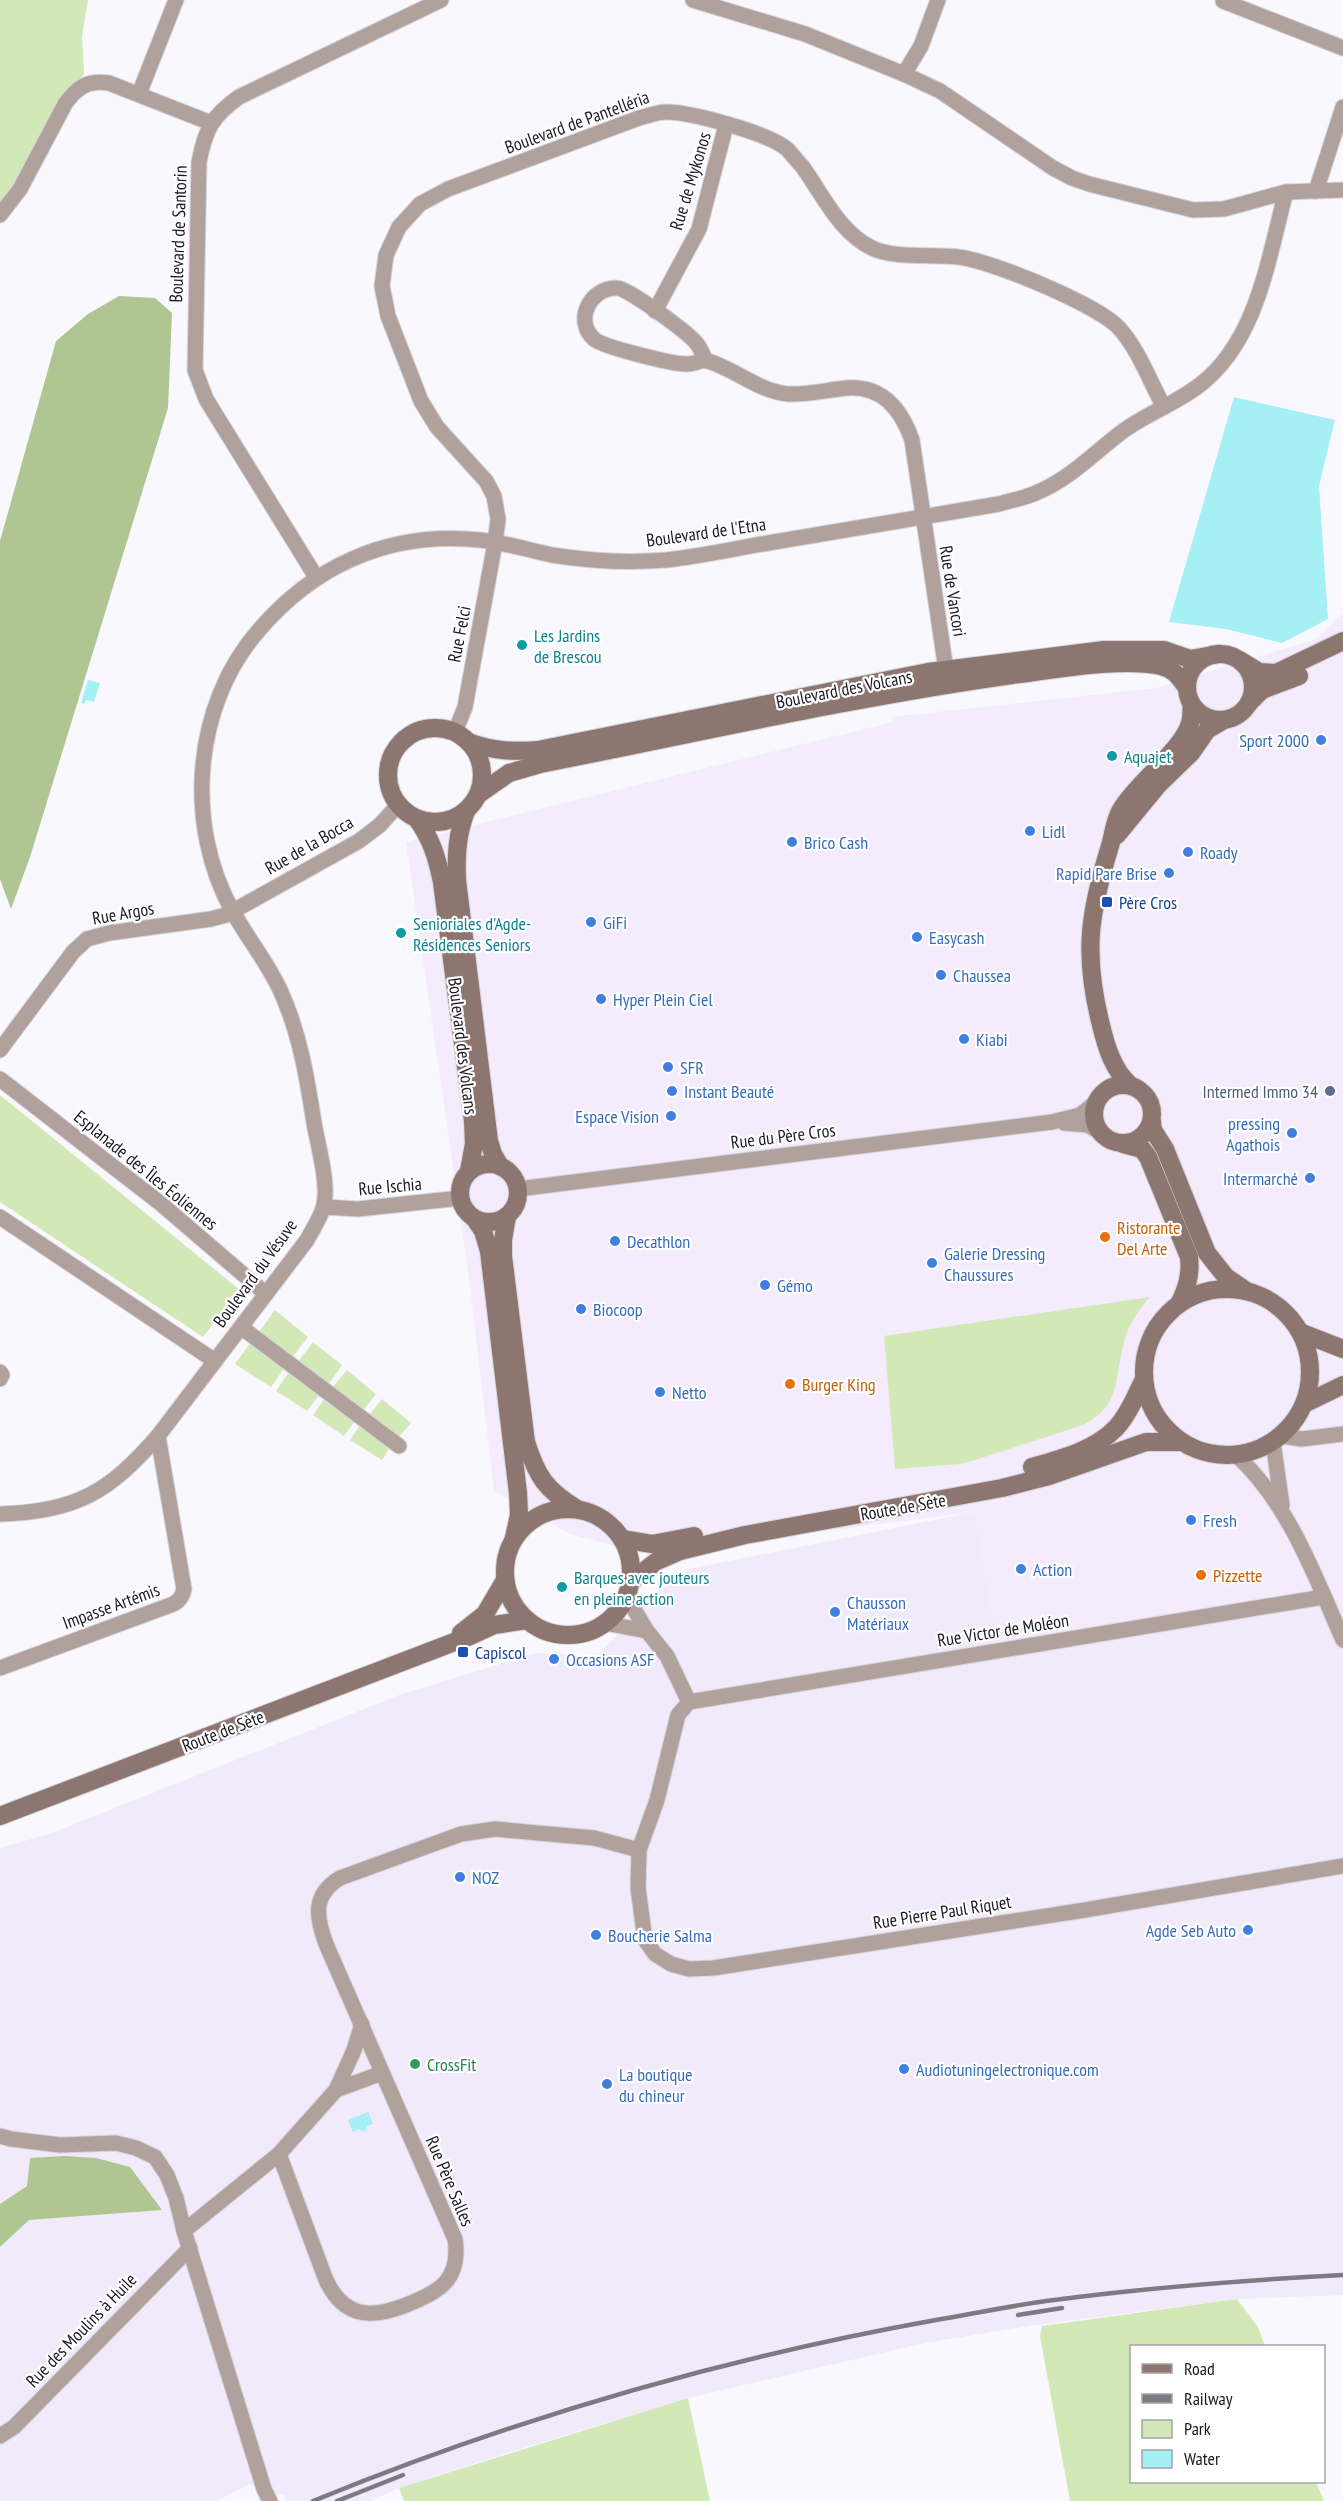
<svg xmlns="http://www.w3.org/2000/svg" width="1343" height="2501" viewBox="0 0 1343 2501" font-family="'PT Sans Narrow',sans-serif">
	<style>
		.commercial { fill: #f4ebfc }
		.built { fill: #f0eafa }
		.green { fill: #d2e9b7 }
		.forest { fill: #afc692 }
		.water { fill: #a4f0f4 }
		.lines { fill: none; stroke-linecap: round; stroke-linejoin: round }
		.street-casing { stroke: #d6d4dc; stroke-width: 17 }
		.secondary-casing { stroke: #d6d4dc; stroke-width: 20 }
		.street { stroke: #b1a19c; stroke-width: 15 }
		.secondary { stroke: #8e7670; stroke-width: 18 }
		.rail { stroke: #7e7a84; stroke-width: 4.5 }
		.culture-dot { fill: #0f9aa8; stroke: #fff; stroke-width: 2 }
		.shop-dot { fill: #3f7fe0; stroke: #fff; stroke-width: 2 }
		.transit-dot { fill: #1a4fb4; stroke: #fff; stroke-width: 2 }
		.service-dot { fill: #5c6f8a; stroke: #fff; stroke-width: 2 }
		.food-dot { fill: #e8710a; stroke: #fff; stroke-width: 2 }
		.leisure-dot { fill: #2e9e5b; stroke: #fff; stroke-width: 2 }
		.labels { text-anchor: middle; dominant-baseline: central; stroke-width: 4.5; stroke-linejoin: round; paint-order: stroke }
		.street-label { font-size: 18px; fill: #1c1823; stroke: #fff }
		.culture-label { font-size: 18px; fill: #0d838f; stroke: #fff; text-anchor: start }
		.shop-label { font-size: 18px; fill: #366cbe; stroke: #fff; text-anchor: start }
		.transit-label { font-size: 18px; fill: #164399; stroke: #fff; text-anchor: start }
		.service-label { font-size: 18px; fill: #4e5e75; stroke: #fff; text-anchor: end }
		.food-label { font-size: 18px; fill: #c56008; stroke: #fff; text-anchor: start }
		.leisure-label { font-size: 18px; fill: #27864d; stroke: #fff; text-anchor: start }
	</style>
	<rect width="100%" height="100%" fill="#faf8ff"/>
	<polygon class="commercial" points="1343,613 1343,1610 1338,1599 1000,1657 974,1512 646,1554 570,1534 494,1491 469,1278 406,842 893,722 891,717 1156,688 1316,639"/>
	<polygon class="built" points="974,1512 1000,1657 1338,1599 1343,1610 1343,2295 1237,2299 1029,2326 925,2343 688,2398 510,2452 399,2488 370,2501 287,2501 285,2496 250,2484 217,2501 0,2501 0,2247 28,2220 161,2210 27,2186 0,2204 0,1848 52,1833 399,1695 536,1653 597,1656 655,1595 689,1569"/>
	<g class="green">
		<polygon points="0,0 88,0 82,37 84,73 0,213"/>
		<polygon points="0,1095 240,1290 203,1337 0,1202"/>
		<path d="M 1150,1297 C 1137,1312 1127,1326 1123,1346 C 1114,1381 1121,1406 1083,1425 L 972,1461 L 960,1464 L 895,1469 L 884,1336 Z"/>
		<polygon points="275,1310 308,1337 292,1358 259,1332"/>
		<polygon points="251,1342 285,1367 271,1387 235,1364"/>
		<polygon points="313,1342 342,1365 328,1385 298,1362"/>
		<polygon points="347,1370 376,1394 363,1411 332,1388"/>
		<polygon points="290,1371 320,1394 307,1411 276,1391"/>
		<polygon points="325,1398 355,1421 344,1436 313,1415"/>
		<polygon points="382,1399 411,1423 398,1438 369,1415"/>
		<polygon points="360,1425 390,1447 382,1460 350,1440"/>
		<polygon points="1237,2299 1258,2327 1265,2346 1132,2346 1132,2482 1316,2482 1324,2501 1070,2501 1040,2336 1042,2326"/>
		<polygon points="688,2398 710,2501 404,2501 399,2488"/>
	</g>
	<g class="forest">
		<polygon points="119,296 155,298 172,313 168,408 30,857 11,909 0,879 0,541 56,341 88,314"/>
		<polygon points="64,2156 96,2158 130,2167 162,2210 29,2220 0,2247 0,2204 27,2186 30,2158"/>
	</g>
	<g class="water">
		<polygon points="1234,397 1335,420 1319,486 1328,619 1282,643 1226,629 1169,622"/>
		<polygon points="88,680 100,683 94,702 86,700 84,704 81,703"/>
		<polygon points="368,2112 373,2124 367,2126 364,2132 359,2129 353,2132 348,2120"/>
	</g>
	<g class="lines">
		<defs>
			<g id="street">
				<polyline points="693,0 805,34 904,74 940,91 1053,168 1072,178 1089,184 1193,210 1224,209 1286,192 1343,190"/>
				<polyline points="1223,1 1343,48"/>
				<polyline points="904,74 921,46 938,0"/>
				<polyline points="139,94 176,0"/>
				<polyline points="1316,191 1343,107"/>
				<path d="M 0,215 L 20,189 L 65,104 C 77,87 88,80 109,83 L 211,123"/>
				<polyline points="655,311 699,229 726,125"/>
				<path d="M 706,361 C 703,355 701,349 697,344 C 690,334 628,288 617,288 C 591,287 573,320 594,339 C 603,347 672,364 686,364 C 693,365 701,359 708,361 C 735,369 758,391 788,394 C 807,395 827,390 846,388 C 882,385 901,409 912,440 L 946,670"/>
				<path d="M 316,577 L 206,399 L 195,370 L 199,162 C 205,130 212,116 239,97 L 441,0"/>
				<path d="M 455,732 L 465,707 L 495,543 L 498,519 L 494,496 L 486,481 L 437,427 L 421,401 L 388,316 L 382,286 L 386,255 L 399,227 L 420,204 L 448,189 L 639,118 C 648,116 657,112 666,112 C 691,112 768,133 787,149 C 792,154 797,161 802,166 C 823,195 839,232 872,248 C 894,259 933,254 958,257 C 990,260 1098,305 1119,328 C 1139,350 1150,382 1164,407"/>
				<polyline points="0,1050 73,952 87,939 109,933 211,919 226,915 359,841 380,825 398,805"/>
				<polyline points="0,1079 160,1203 266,1294"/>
				<polyline points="1064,1123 1087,1125 1100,1132"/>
				<polyline points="518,1189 1052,1122 1080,1115 1096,1102"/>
				<polyline points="324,1207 358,1209 460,1198"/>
				<polyline points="0,1217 215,1361"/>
				<polyline points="241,1327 399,1446"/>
				<polyline points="0,1372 2,1375 0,1379"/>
				<polyline points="1282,1436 1302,1439 1343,1434"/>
				<polyline points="1273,1442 1282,1505"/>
				<path d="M 1236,1455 C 1288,1502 1315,1576 1343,1640"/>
				<path d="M 0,1514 C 76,1512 109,1492 158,1436 L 307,1240 C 312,1230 320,1219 323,1208 C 330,1187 318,1146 314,1123 C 307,1078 300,1034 281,992 C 268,963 248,939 233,912 C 184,825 193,705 259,630 C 313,567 384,534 467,539 C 496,540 524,549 552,555 C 589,561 629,563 666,560 C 704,556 742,547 780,541 C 853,529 926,517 999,504 C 1012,500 1026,498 1038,492 C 1071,478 1095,452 1123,431 C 1148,413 1177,403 1201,384 C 1258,339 1268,258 1286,192"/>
				<polyline points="626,1596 647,1631 667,1656 689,1702"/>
				<polyline points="1323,1597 689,1702 678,1715 657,1800 639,1850 638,1888 645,1940 655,1954 671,1964 689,1969 713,1968 1085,1910 1343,1866"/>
				<polyline points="604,1623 647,1631"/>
				<path d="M 0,1668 L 168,1606 C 177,1603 182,1599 184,1589 L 158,1436"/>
				<polyline points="336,2090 382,2073"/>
				<polyline points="0,2136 11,2139 60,2145 116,2143 136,2148 155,2157 167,2175 176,2198 184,2231 264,2489 270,2501"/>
				<path d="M 279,2154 L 326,2280 C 344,2318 371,2319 406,2305 C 440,2292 461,2279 455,2239 L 326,1944 C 316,1917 312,1895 340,1878 L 461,1834 L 495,1829 L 594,1838 L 639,1850"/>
				<polyline points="184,2231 279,2154 336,2090 354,2050 362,2024"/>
				<polyline points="0,2436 14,2427 190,2248"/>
			</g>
			<g id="secondary">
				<circle cx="1220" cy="687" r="33"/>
				<polyline points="1241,661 1259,672 1276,673 1343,641"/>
				<polyline points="1249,703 1262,690 1299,676"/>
				<circle cx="435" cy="775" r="47"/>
				<path d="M 471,743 C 494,751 514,752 538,750 L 928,672 L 1104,650 L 1164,650 L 1190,659 L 1219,654"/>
				<path d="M 479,794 L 509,773 L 540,764 C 697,733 854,697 1012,675 C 1052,670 1122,657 1161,666 C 1174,669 1180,678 1187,688"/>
				<path d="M 466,811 C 457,835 456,855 457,880 L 489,1141 L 493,1154 L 500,1166"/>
				<path d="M 417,819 C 432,840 437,858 442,882 L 473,1121 L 474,1144 L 469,1171"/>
				<polyline points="1117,835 1158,785 1191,753 1207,730 1224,720"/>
				<circle cx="1123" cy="1114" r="29"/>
				<path d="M 1130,1085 C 1113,1070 1106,1046 1101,1025 C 1083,954 1089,914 1110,846 C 1114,833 1114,820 1122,808 C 1138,782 1183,749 1190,723 C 1192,717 1191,710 1192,705"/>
				<polyline points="1152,1122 1153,1130 1165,1149 1207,1253 1226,1277 1245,1290"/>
				<path d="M 1123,1144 L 1142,1149 L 1148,1157 L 1189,1257 C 1191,1275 1187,1288 1179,1304"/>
				<circle cx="489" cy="1193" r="29"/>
				<path d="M 507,1216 L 503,1240 L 503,1256 L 526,1442 C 537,1477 546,1490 577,1509"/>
				<polyline points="475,1219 483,1231 489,1251 518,1493 519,1515 514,1538"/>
				<circle cx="1227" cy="1372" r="83"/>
				<polyline points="1302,1333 1343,1349"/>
				<polyline points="1306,1403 1343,1385"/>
				<path d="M 1032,1467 C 1061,1459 1095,1450 1116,1428 C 1129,1414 1136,1395 1144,1379"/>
				<circle cx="568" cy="1572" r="63"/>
				<polyline points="622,1539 652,1544 694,1536"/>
				<polyline points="630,1582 657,1561 680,1551 745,1535 1002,1488 1049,1476 1146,1442 1181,1442"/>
				<polyline points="461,1633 485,1614 505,1580"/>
				<polyline points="0,1816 470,1636 494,1625 527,1620"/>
			</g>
		</defs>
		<use href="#street" class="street-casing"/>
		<use href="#secondary" class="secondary-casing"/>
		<use href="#street" class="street"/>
		<use href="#secondary" class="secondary"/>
		<g class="rail">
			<polyline points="1018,2315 1062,2308"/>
			<path d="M 313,2501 C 514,2419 723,2358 936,2320 C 973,2314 1009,2306 1046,2301 C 1145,2288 1244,2280 1343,2275"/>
			<polyline points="337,2501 403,2475"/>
		</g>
	</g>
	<g class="culture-dot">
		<circle cx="522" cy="645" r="6"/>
		<circle cx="1112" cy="756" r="6"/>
		<circle cx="401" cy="933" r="6"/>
		<circle cx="562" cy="1587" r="6"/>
	</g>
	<g class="shop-dot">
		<circle cx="1321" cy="740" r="6"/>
		<circle cx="1030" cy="831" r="6"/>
		<circle cx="792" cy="842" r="6"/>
		<circle cx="1188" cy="852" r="6"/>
		<circle cx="1169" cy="873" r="6"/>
		<circle cx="591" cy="922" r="6"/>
		<circle cx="917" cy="937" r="6"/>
		<circle cx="941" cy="975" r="6"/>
		<circle cx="601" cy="999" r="6"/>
		<circle cx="964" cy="1039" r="6"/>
		<circle cx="668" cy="1067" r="6"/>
		<circle cx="672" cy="1091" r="6"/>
		<circle cx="671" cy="1116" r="6"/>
		<circle cx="1292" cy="1133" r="6"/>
		<circle cx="1310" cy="1178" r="6"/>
		<circle cx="615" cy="1241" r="6"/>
		<circle cx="932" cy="1263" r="6"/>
		<circle cx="765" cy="1285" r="6"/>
		<circle cx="581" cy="1309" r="6"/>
		<circle cx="660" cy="1392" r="6"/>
		<circle cx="1191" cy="1520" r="6"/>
		<circle cx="1021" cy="1569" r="6"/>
		<circle cx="835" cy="1612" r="6"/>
		<circle cx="554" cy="1659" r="6"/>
		<circle cx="460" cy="1877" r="6"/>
		<circle cx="1248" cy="1930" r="6"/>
		<circle cx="596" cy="1935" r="6"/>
		<circle cx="904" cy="2069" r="6"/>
		<circle cx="607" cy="2084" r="6"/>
	</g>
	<g class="transit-dot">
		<rect x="1101" y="896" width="12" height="12" rx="3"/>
		<rect x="457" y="1646" width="12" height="12" rx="3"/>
	</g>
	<circle class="service-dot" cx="1330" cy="1091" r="6"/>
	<g class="food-dot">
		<circle cx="1105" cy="1237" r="6"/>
		<circle cx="790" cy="1384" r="6"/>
		<circle cx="1201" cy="1575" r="6"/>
	</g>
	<circle class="leisure-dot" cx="415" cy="2064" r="6"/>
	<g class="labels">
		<g class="street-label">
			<text transform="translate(577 122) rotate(-20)">Boulevard de Pantelléria</text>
			<text transform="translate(690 181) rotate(-73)">Rue de Mykonos</text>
			<text transform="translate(178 234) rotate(-88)">Boulevard de Santorin</text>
			<text transform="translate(706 532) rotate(-8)">Boulevard de l'Etna</text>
			<text transform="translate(953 591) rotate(81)">Rue de Vancori</text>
			<text transform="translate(459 634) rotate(-79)">Rue Felci</text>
			<text transform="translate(844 689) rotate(-11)">Boulevard des Volcans</text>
			<text transform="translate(309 845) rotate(-30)">Rue de la Bocca</text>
			<text transform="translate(123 913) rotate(-10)">Rue Argos</text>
			<text transform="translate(463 1046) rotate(83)">Boulevard des Volcans</text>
			<text transform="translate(783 1136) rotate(-7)">Rue du Père Cros</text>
			<text transform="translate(146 1170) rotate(39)">Esplanade des Îles Éoliennes</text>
			<text transform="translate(390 1186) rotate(-5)">Rue Ischia</text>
			<text transform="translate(255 1273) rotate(-54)">Boulevard du Vésuve</text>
			<text transform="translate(903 1507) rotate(-10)">Route de Sète</text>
			<text transform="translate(111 1606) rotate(-20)">Impasse Artémis</text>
			<text transform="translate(1003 1630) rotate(-9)">Rue Victor de Moléon</text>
			<text transform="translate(223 1731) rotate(-21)">Route de Sète</text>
			<text transform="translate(942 1912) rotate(-9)">Rue Pierre Paul Riquet</text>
			<text transform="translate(450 2181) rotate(67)">Rue Père Salles</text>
			<text transform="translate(81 2330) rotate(-46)">Rue des Moulins à Huile</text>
		</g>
		<g class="culture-label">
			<text x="534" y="635">Les Jardins<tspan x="534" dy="21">de Brescou</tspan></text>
			<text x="1124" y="756">Aquajet</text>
			<text x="413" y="923">Senioriales d'Agde-<tspan x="413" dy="21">Résidences Seniors</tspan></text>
			<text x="574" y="1577">Barques avec jouteurs<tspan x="574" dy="21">en pleine action</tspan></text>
		</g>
		<g class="shop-label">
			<text x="1309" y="740" text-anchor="end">Sport 2000</text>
			<text x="1042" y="831">Lidl</text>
			<text x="804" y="842">Brico Cash</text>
			<text x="1200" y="852">Roady</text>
			<text x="1157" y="873" text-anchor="end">Rapid Pare Brise</text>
			<text x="603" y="922">GiFi</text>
			<text x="929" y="937">Easycash</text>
			<text x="953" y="975">Chaussea</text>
			<text x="613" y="999">Hyper Plein Ciel</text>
			<text x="976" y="1039">Kiabi</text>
			<text x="680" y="1067">SFR</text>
			<text x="684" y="1091">Instant Beauté</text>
			<text x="659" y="1116" text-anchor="end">Espace Vision</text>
			<text x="1280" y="1123" text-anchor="end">pressing<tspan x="1280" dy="21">Agathois</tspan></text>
			<text x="1298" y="1178" text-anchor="end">Intermarché</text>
			<text x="627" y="1241">Decathlon</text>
			<text x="944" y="1253">Galerie Dressing<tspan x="944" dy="21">Chaussures</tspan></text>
			<text x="777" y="1285">Gémo</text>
			<text x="593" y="1309">Biocoop</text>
			<text x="672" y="1392">Netto</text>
			<text x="1203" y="1520">Fresh</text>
			<text x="1033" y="1569">Action</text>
			<text x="847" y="1602">Chausson<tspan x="847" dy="21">Matériaux</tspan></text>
			<text x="566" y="1659">Occasions ASF</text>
			<text x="472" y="1877">NOZ</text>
			<text x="1236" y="1930" text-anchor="end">Agde Seb Auto</text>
			<text x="608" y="1935">Boucherie Salma</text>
			<text x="916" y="2069">Audiotuningelectronique.com</text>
			<text x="619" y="2074">La boutique<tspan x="619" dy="21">du chineur</tspan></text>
		</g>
		<g class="transit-label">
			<text x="1119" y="902">Père Cros</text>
			<text x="475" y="1652">Capiscol</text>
		</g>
		<g class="service-label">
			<text x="1318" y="1091">Intermed Immo 34</text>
		</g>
		<g class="food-label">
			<text x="1117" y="1227">Ristorante<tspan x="1117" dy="21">Del Arte</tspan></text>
			<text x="802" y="1384">Burger King</text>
			<text x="1213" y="1575">Pizzette</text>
		</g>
		<g class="leisure-label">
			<text x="427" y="2064">CrossFit</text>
		</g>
	</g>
	<rect x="1130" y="2345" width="195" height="138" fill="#ffffff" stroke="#a4a3a7" stroke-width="1.5"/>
	<rect x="1142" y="2364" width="30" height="9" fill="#8e7670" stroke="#a4a3a7" stroke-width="1.5"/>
	<text x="1184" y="2375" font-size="18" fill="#1c1823">Road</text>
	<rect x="1142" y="2394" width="30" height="9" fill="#7e7a84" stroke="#a4a3a7" stroke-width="1.5"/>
	<text x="1184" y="2405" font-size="18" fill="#1c1823">Railway</text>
	<rect x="1142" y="2420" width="30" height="18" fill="#d2e9b7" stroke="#a4a3a7" stroke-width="1.5"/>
	<text x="1184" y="2435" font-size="18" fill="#1c1823">Park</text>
	<rect x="1142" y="2450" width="30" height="18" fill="#a4f0f4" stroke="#a4a3a7" stroke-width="1.5"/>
	<text x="1184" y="2465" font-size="18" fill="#1c1823">Water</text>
</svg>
